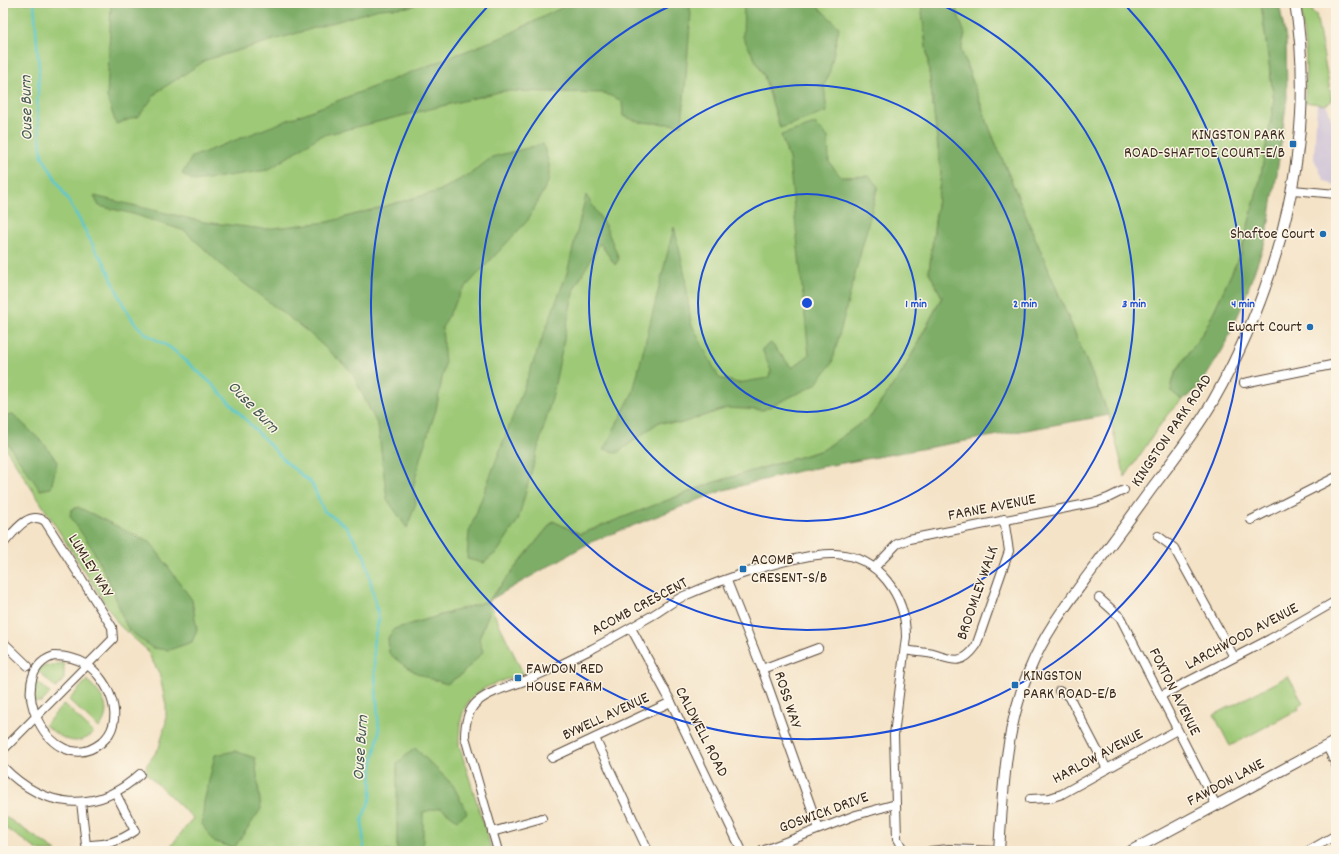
<svg xmlns="http://www.w3.org/2000/svg" width="1339" height="854" viewBox="0 0 1339 854" font-family="Dekko,sans-serif">
	<style>
		.industrial { fill: #cbbfd5 }
		.green { fill: #9ec977; stroke: #6c7a4a }
		.forest { fill: #7ead68; stroke: #5c6c43 }
		.lines { fill: none; stroke-linecap: round; stroke-linejoin: round }
		.stream { stroke: #5bc8cf; stroke-width: 2.5 }
		.minor-casing { stroke: #574637; stroke-width: 10 }
		.tertiary-casing { stroke: #574637; stroke-width: 12 }
		.minor { stroke: #fff; stroke-width: 8 }
		.tertiary { stroke: #fff; stroke-width: 10 }
		.ring { fill: none; stroke: #1d4ed8; stroke-width: 2 }
		.poi-dot { fill: #1f6fb2; stroke: #fcf5e5; stroke-width: 1.5 }
		.labels { text-anchor: middle; dominant-baseline: central; stroke-width: 3; stroke-linejoin: round; paint-order: stroke }
		.poi-label { font-size: 16px; fill: #3b2a1e; stroke: #fcf5e5; text-anchor: end }
		.street-label { font-size: 16px; fill: #3b2a1e; stroke: #fcf5e5 }
		.water-label { font-size: 17px; font-style: italic; fill: #455953; stroke: #fcf5e5 }
		.centre { fill: #1d4ed8; stroke: #fcf5e5; stroke-width: 2 }
		.ring-label { font-size: 12px; text-anchor: middle; font-weight: bold; fill: #1d4ed8; stroke: #fcf5e5; stroke-width: 3; stroke-linejoin: round; paint-order: stroke }
	</style>
	<rect width="100%" height="100%" fill="#fcf5e5"/>
	<filter id="ink" filterUnits="userSpaceOnUse"><feTurbulence type="fractalNoise" baseFrequency=".025" numOctaves="2"/><feDisplacementMap in="SourceGraphic" scale="8" xChannelSelector="R" yChannelSelector="G"/><feConvolveMatrix kernelMatrix="1 2 1 2 8 2 1 2 1" color-interpolation-filters="sRGB"/></filter>
	<filter id="wash" filterUnits="userSpaceOnUse"><feTurbulence type="fractalNoise" baseFrequency=".012" numOctaves="4" result="noise"/><feDisplacementMap in="SourceGraphic" scale="16" xChannelSelector="R" yChannelSelector="G"/><feGaussianBlur stdDeviation="0.9" result="paint"/><feColorMatrix in="noise" values="0 0 0 0 0 0 0 0 0 0 0 0 0 0 0 0 0 1.4 0 .05"/><feComposite in="paint" operator="in"/></filter>
	<g filter="url(#wash)">
		<rect width="100%" height="100%" fill="#f4e3c7"/>
		<polygon class="industrial" points="1317,104 1327,106 1336,132 1336,187 1324,180 1314,159"/>
		<g class="green">
			<path d="M 3,3 L 921,3 L 941,173 L 929,272 L 942,297 L 903,371 L 871,416 L 823,450 L 712,483 L 580,535 L 553,521 L 488,601 L 523,673 C 479,690 459,691 459,745 L 492,851 L 167,851 L 193,818 L 147,774 L 146,766 L 159,748 L 166,722 L 166,705 L 159,673 L 146,649 L 119,625 L 3,444 Z"/>
			<polygon points="954,3 1261,3 1274,102 1260,180 1241,253 1206,328 1177,370 1171,384 1172,392 1182,400 1167,415 1125,477 1109,415 991,132 961,50 964,34"/>
			<polygon points="1300,3 1311,3 1313,13 1316,14 1332,101 1325,105 1305,102 1306,56"/>
			<polygon points="61,663 64,664 64,679 56,688 38,671 41,667"/>
			<polygon points="1288,676 1303,703 1298,706 1299,709 1230,746 1214,715"/>
			<polygon points="32,677 50,693 42,702 26,702 25,699 29,679"/>
			<path d="M 87,680 C 102,695 114,708 99,728 L 69,700 Z"/>
			<path d="M 64,704 L 94,733 C 75,749 61,738 45,725 Z"/>
			<polygon points="3,815 56,851 39,851 3,826"/>
		</g>
		<g class="forest">
			<polygon points="111,3 417,3 411,7 379,9 206,60 157,92 139,116 116,124 107,97"/>
			<polygon points="571,3 689,3 691,13 682,125 639,122 623,116 622,101 604,93 503,91 320,136 268,170 194,181 182,174 192,157 505,36"/>
			<polygon points="744,3 814,3 839,27 829,75 824,85 827,112 780,128 764,76 743,37"/>
			<path d="M 921,3 L 954,3 L 965,34 L 961,50 L 991,132 L 1109,415 L 799,471 L 724,490 L 591,542 L 488,601 L 489,613 L 479,639 L 483,652 L 462,674 L 447,684 C 423,677 407,670 389,653 L 388,638 L 394,629 L 488,601 L 553,521 L 580,534 L 712,483 L 823,450 L 871,416 L 903,371 L 942,297 L 929,272 L 941,173 Z"/>
			<polygon points="1261,3 1279,3 1286,39 1287,98 1277,173 1266,239 1242,306 1223,349 1205,378 1195,391 1182,400 1172,392 1171,384 1177,370 1206,328 1241,253 1260,180 1274,102"/>
			<polygon points="815,124 828,137 829,162 841,177 869,176 878,186 832,363 815,385 763,410 727,408 679,424 659,422 617,453 604,449 633,392 674,227 684,270 691,323 719,378 738,383 768,378 771,371 762,349 771,343 792,368 809,355 789,159 781,135"/>
			<polygon points="543,144 549,164 549,180 528,220 461,292 442,328 445,363 436,410 421,455 413,488 416,503 407,528 387,499 378,426 351,371 308,332 228,271 185,231 133,214 99,206 94,196 204,222 264,229 328,222 439,191 473,172 492,157"/>
			<polygon points="586,195 606,227 619,259 615,265 600,243 574,289 553,394 518,520 498,551 484,563 467,559 469,532 567,273"/>
			<polygon points="13,414 46,446 57,462 51,488 40,490 3,437 3,416"/>
			<polygon points="78,507 151,543 192,600 197,630 192,642 169,650 152,648 129,630 124,621 112,588 93,550 70,516 71,510"/>
			<polygon points="415,748 453,785 467,813 457,820 441,808 423,812 423,851 397,851 397,763"/>
			<polygon points="235,751 255,758 261,809 234,848 213,841 202,824 204,802 215,755"/>
		</g>
		<g class="lines">
			<polyline class="stream" points="34,3 39,69 37,112 42,156 78,217 97,253 103,260 123,304 134,322 146,334 171,348 211,383 286,462 312,484 324,511 346,526 365,557 379,619 373,644 379,732 372,766 371,797 362,819 364,851"/>
		</g>
	</g>
	<g filter="url(#ink)">
		<g class="lines">
			<defs>
				<g id="minor">
					<polyline points="1293,190 1336,194"/>
					<polyline points="1244,383 1336,364"/>
					<polyline points="1251,520 1336,477"/>
					<polyline points="1158,536 1174,548 1234,657"/>
					<path d="M 3,544 C 14,532 28,510 45,521 L 112,627 L 113,639 L 3,750"/>
					<polyline points="874,568 897,544 909,539 1097,502 1108,498 1124,490"/>
					<polyline points="727,581 762,669 819,829"/>
					<polyline points="1099,598 1120,617 1216,805"/>
					<polyline points="631,628 671,702 742,851"/>
					<polyline points="3,642 28,666"/>
					<path d="M 905,650 C 914,652 924,652 933,654 C 953,660 962,666 976,646 L 1009,551 L 1004,519"/>
					<path d="M 54,656 C 65,656 76,658 86,664 C 109,680 128,721 101,743 C 50,783 0,673 54,656 Z"/>
					<polyline points="762,669 818,648"/>
					<polyline points="1059,691 1069,696 1107,769"/>
					<polyline points="1160,696 1270,639 1336,601"/>
					<polyline points="595,738 648,851"/>
					<polyline points="1327,746 1336,765"/>
					<polyline points="552,758 671,702"/>
					<path d="M 3,767 C 44,809 96,815 140,774"/>
					<polyline points="1030,799 1050,798 1062,794 1177,730"/>
					<path d="M 81,802 L 86,845 C 104,846 120,841 135,831 L 115,792"/>
					<polyline points="492,832 542,818"/>
					<path d="M 498,851 L 465,737 C 465,724 467,711 477,702 C 490,691 511,686 527,680 C 548,671 569,661 590,650 C 611,639 632,627 653,615 C 663,609 673,601 684,596 C 718,581 799,552 835,554 C 879,556 906,596 906,637 L 894,735 L 897,839 L 904,851"/>
					<polyline points="762,851 856,815 896,804"/>
					<polyline points="930,851 949,849 998,851"/>
					<polyline points="1308,851 1336,835"/>
				</g>
				<g id="tertiary">
					<path d="M 999,851 C 1003,790 1005,726 1030,669 C 1044,634 1067,604 1089,574 C 1110,546 1131,517 1152,488 C 1173,460 1196,431 1213,401 C 1280,283 1318,138 1295,3"/>
					<polyline points="1131,851 1336,741"/>
				</g>
			</defs>
			<use href="#minor" class="minor-casing"/>
			<use href="#tertiary" class="tertiary-casing"/>
			<use href="#minor" class="minor"/>
			<use href="#tertiary" class="tertiary"/>
		</g>
	</g>
	<g class="ring">
		<circle cx="807" cy="303" r="109"/>
		<circle cx="807" cy="303" r="218"/>
		<path d="M937 3A327 327 0 1 1 677 3"/>
		<path d="M1126 6A436 436 0 1 1 488 6"/>
	</g>
	<g class="poi-dot">
		<rect x="1289" y="140" width="8" height="8" rx="2"/>
		<circle cx="1323" cy="234" r="4"/>
		<circle cx="1310" cy="327" r="4"/>
		<rect x="739" y="565" width="8" height="8" rx="2"/>
		<rect x="514" y="674" width="8" height="8" rx="2"/>
		<rect x="1011" y="681" width="8" height="8" rx="2"/>
	</g>
	<g class="labels">
		<g class="poi-label">
			<text x="1285" y="135">KINGSTON PARK<tspan x="1285" dy="18">ROAD-SHAFTOE COURT-E/B</tspan></text>
			<text x="1315" y="234">Shaftoe Court</text>
			<text x="1302" y="327">Ewart Court</text>
			<text x="751" y="560" text-anchor="start">ACOMB<tspan x="751" dy="18">CRESENT-S/B</tspan></text>
			<text x="526" y="669" text-anchor="start">FAWDON RED<tspan x="526" dy="18">HOUSE FARM</tspan></text>
			<text x="1023" y="676" text-anchor="start">KINGSTON<tspan x="1023" dy="18">PARK ROAD-E/B</tspan></text>
		</g>
		<g class="street-label">
			<text transform="translate(1172 431) rotate(-56)">KINGSTON PARK ROAD</text>
			<text transform="translate(992 508) rotate(-11)">FARNE AVENUE</text>
			<text transform="translate(90 566) rotate(58)">LUMLEY WAY</text>
			<text transform="translate(978 593) rotate(-71)">BROOMLEY WALK</text>
			<text transform="translate(640 607) rotate(-28)">ACOMB CRESCENT</text>
			<text transform="translate(1242 637) rotate(-28)">LARCHWOOD AVENUE</text>
			<text transform="translate(1174 692) rotate(63)">FOXTON AVENUE</text>
			<text transform="translate(787 700) rotate(72)">ROSS WAY</text>
			<text transform="translate(606 717) rotate(-25)">BYWELL AVENUE</text>
			<text transform="translate(701 732) rotate(63)">CALDWELL ROAD</text>
			<text transform="translate(1098 757) rotate(-28)">HARLOW AVENUE</text>
			<text transform="translate(1226 783) rotate(-28)">FAWDON LANE</text>
			<text transform="translate(824 813) rotate(-20)">GOSWICK DRIVE</text>
		</g>
		<g class="water-label">
			<text transform="translate(28 108) rotate(-91)">Ouse Burn</text>
			<text transform="translate(252 408) rotate(46)">Ouse Burn</text>
			<text transform="translate(362 748) rotate(-86)">Ouse Burn</text>
		</g>
	</g>
	<circle cx="807" cy="303" r="6" class="centre"/>
	<g class="ring-label">
		<text x="916" y="307">1 min</text>
		<text x="1025" y="307">2 min</text>
		<text x="1134" y="307">3 min</text>
		<text x="1243" y="307">4 min</text>
	</g>
	<rect width="1339" height="854" fill="none" stroke="#fcf5e5" stroke-width="16"/>
</svg>
